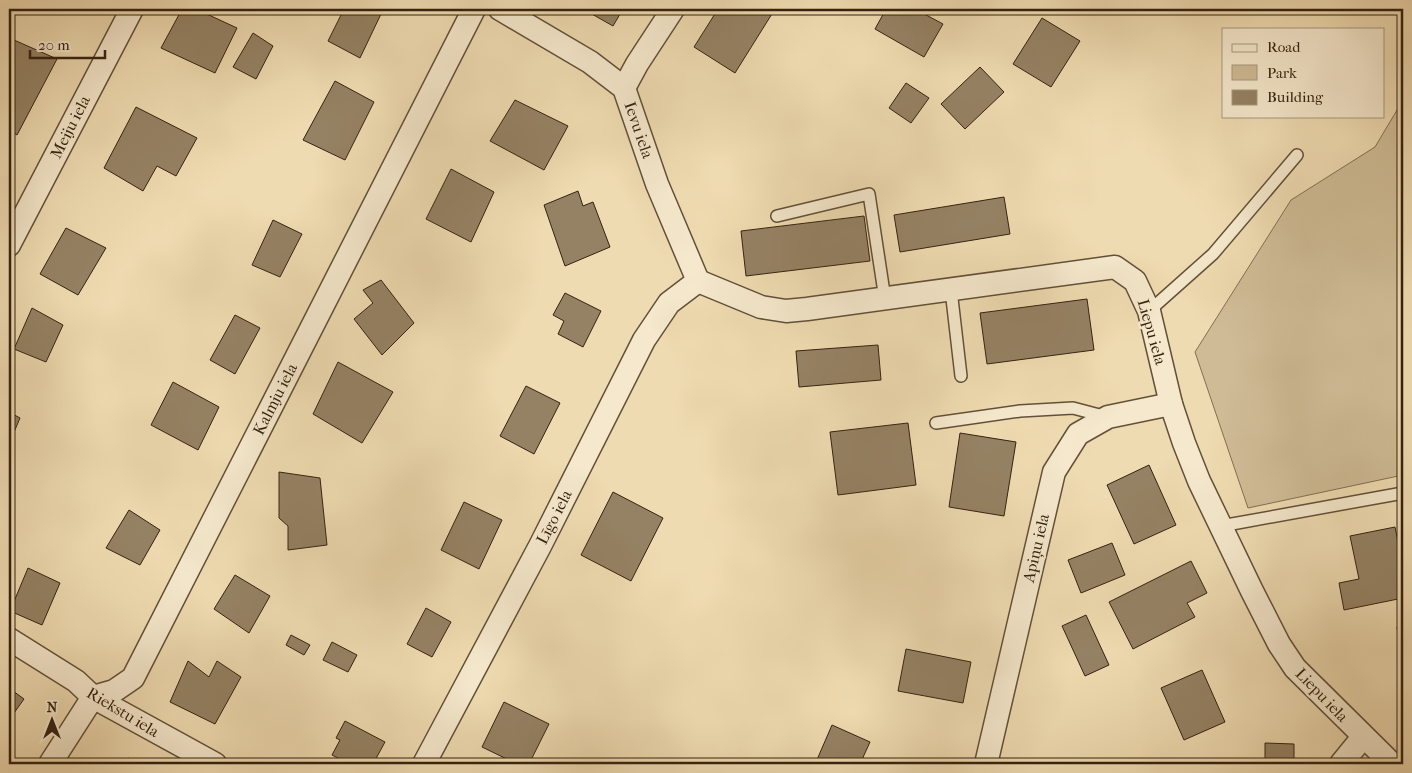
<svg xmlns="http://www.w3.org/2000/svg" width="1412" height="773" viewBox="0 0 1412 773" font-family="'IM FELL French Canon',serif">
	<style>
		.green { fill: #cfbc96; stroke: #826f54 }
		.building { fill: #958264; stroke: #342211 }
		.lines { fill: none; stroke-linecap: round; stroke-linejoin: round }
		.service-casing { stroke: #635039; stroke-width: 14 }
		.minor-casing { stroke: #635039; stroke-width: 25 }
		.service { stroke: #f5e8cc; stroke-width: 11 }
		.minor { stroke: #f5e8cc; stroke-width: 22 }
		.labels { text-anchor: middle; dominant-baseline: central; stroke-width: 4.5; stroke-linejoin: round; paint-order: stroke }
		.street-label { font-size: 16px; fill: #342211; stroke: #f5e8cc }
	</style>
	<rect width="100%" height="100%" fill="#efdbb1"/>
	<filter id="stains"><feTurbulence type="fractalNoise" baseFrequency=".004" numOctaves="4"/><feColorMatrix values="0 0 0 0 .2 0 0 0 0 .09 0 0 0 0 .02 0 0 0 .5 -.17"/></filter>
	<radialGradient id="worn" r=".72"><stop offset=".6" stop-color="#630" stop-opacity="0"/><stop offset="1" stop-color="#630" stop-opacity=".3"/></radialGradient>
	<polygon class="green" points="1403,100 1403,475 1248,508 1195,352 1291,200 1375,147"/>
	<g class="building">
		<polygon points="182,9 196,9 237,28 215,73 161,48"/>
		<polygon points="344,9 371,9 381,14 360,58 328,41"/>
		<polygon points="583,9 623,9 613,26"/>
		<polygon points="718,9 775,9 735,73 694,47"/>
		<polygon points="886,9 915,9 943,24 924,57 875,29"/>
		<polygon points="1042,18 1080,41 1051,87 1013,64"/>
		<polygon points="253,33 273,46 256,79 233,67"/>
		<polygon points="14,40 57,59 17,135 9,130 9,51"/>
		<polygon points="980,67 1004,92 965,129 941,104"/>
		<polygon points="335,81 374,102 345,160 303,140"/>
		<polygon points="906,83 929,98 911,123 889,108"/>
		<polygon points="515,100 568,126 544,170 490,141"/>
		<polygon points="136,107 197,138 176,176 157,166 143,191 104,168"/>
		<polygon points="451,169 494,192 471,242 426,219"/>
		<polygon points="578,191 583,206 593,202 610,247 565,266 544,205"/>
		<polygon points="1004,197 1010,234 900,252 894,215"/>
		<polygon points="864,216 870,261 746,276 741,231"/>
		<polygon points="273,220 302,234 280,277 252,265"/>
		<polygon points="66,228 106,248 78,295 40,274"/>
		<polygon points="381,280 414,323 382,355 354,319 373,303 363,290"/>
		<polygon points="565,293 601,311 583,347 558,334 564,321 553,315"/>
		<polygon points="1087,299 1094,350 987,364 980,313"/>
		<polygon points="32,308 63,325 46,362 14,349"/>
		<polygon points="235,315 260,328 235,374 210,360"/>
		<polygon points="878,345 881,380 799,387 796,351"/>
		<polygon points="338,362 393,392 362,443 313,414"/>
		<polygon points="173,382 219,407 198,450 151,425"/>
		<polygon points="526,386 560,403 534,454 500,436"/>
		<polygon points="9,412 20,418 9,444"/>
		<polygon points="908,423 916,485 838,495 830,432"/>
		<polygon points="960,433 1016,442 1004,516 949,507"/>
		<polygon points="1149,465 1176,525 1134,544 1107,485"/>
		<polygon points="279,472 320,478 327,545 288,550 288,526 279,518"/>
		<polygon points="613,492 663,518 631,581 581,555"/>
		<polygon points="464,502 502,520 479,569 441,550"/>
		<polygon points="129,510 160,530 140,565 106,548"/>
		<polygon points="1395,527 1403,567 1403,598 1344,610 1339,583 1359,579 1350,536"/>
		<polygon points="1112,543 1125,575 1081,593 1068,560"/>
		<polygon points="1191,561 1207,593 1187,603 1195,617 1133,649 1109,602"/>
		<polygon points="28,568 60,583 42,625 10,611"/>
		<polygon points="235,575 270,596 249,633 214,609"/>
		<polygon points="426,608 451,622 432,657 407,644"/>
		<polygon points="1086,615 1109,665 1085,676 1062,626"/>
		<polygon points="1403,626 1403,672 1397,627"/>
		<polygon points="291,635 310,645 304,655 286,645"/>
		<polygon points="332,642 357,655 348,672 323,660"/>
		<polygon points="906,649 971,662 963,703 898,691"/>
		<polygon points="188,661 209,677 217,661 241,677 215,724 170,702"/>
		<polygon points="1202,670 1225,722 1184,740 1161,688"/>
		<polygon points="9,688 24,699 9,720"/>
		<polygon points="504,702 549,724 529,764 517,764 482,747"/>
		<polygon points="345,721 385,742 373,764 350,764 332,755 340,740 336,738"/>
		<polygon points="832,725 870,742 860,764 822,764 816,762"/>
		<polygon points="1265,743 1294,744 1294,764 1245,764 1245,759 1265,760"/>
		<polygon points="128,758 138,764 124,764"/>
		<polygon points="889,760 902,764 888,764"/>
	</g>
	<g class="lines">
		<defs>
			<g id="service">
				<polyline points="777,216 869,194 885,299"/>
				<polyline points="951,290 961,376"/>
				<polyline points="1149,311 1213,254 1297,155"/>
				<polyline points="936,423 1020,411 1073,408 1107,417"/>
				<polyline points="1221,526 1403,493"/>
			</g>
			<g id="minor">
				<polyline points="500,9 590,62 624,88 657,184 698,281"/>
				<polyline points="624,88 637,64 673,9"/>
				<polyline points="9,245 132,9"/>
				<polyline points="698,281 761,307 786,311 807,309 1115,267 1135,281 1149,311 1171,404 1184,443 1199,481 1252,591 1279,644 1295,668 1392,764"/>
				<polyline points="9,639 76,681 93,697 215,764"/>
				<polyline points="50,764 93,697 114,691 133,678 474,9"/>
				<polyline points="424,764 540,546 644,340 669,303 698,281"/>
				<polyline points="986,764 1054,472 1078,434 1108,417 1171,404"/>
				<polyline points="1341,764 1363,737"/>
			</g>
		</defs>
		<use href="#service" class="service-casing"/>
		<use href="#minor" class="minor-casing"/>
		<use href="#service" class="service"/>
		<use href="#minor" class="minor"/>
	</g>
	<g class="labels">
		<g class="street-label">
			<text transform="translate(70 127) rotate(-63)">Meiju iela</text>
			<text transform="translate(639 130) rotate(71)">Ievu iela</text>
			<text transform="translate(1152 332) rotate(74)">Liepu iela</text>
			<text transform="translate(275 399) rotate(-63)">Kalmju iela</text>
			<text transform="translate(554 517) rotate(-63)">Līgo iela</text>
			<text transform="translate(1036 548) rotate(-77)">Apiņu iela</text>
			<text transform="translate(1322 695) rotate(46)">Liepu iela</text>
			<text transform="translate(123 712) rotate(31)">Riekstu iela</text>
		</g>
	</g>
	<rect width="1412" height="773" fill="none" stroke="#efdbb1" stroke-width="30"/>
	<rect x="10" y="10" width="1392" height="753" fill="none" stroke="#342211" stroke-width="2.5"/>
	<rect x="15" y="15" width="1382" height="743" fill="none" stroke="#342211"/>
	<rect x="1222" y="28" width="162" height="90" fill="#f5e8cc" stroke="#a89981"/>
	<rect x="1232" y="44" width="25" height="8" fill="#f5e8cc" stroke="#a89981"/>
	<text x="1267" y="52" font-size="15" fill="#342211">Road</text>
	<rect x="1232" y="65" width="25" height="15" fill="#cfbc96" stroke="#a89981"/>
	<text x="1267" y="78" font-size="15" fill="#342211">Park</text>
	<rect x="1232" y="90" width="25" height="15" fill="#958264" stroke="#a89981"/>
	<text x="1267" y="102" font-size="15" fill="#342211">Building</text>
	<g transform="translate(52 720)" stroke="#f5e8cc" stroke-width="4" paint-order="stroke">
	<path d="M0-4L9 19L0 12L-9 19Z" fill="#342211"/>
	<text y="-8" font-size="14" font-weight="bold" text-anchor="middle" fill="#342211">N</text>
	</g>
	<path d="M30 50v8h75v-8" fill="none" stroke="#342211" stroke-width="2.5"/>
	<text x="38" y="50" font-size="15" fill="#342211" stroke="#f5e8cc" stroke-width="4" paint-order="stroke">20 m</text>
	<rect width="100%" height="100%" filter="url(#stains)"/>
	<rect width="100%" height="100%" fill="url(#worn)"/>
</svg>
